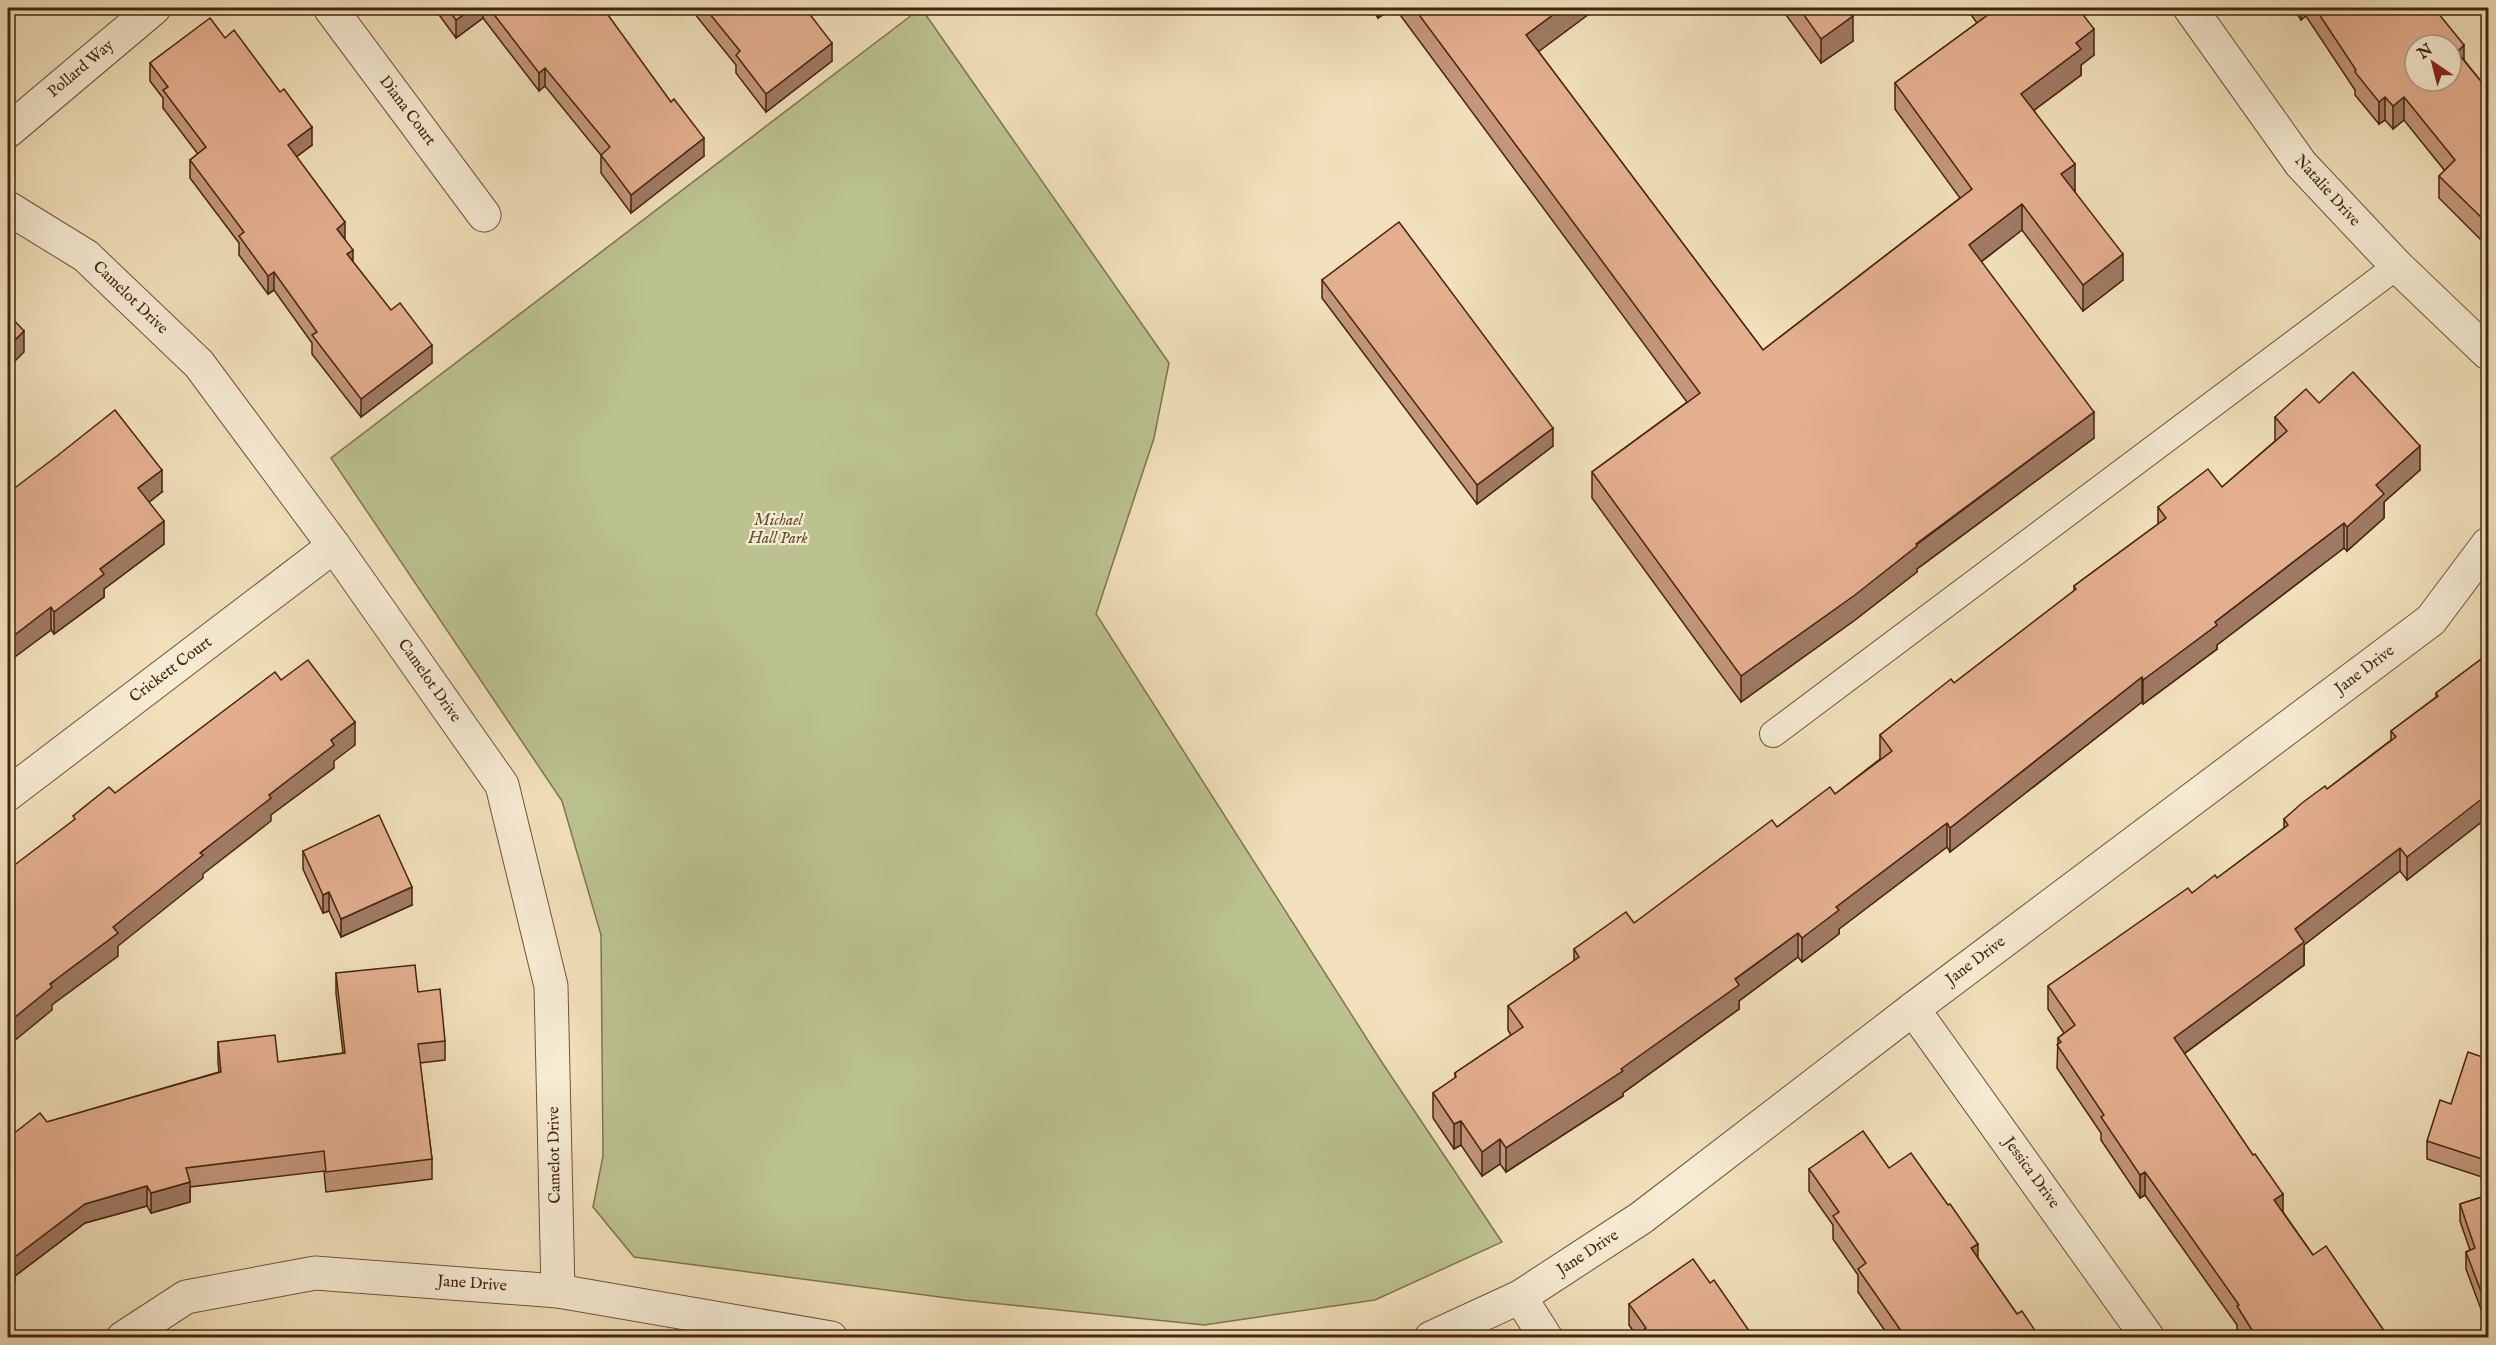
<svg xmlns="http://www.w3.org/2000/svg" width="2496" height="1345" viewBox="0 0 2496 1345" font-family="'IM FELL English',serif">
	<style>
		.green { fill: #bbc290; stroke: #80744f; stroke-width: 1.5 }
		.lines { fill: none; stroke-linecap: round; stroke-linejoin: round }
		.service-casing { stroke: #705439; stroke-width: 28 }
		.minor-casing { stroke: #705439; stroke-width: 35 }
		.service { stroke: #f6ebd3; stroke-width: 26 }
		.minor { stroke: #f6ebd3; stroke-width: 33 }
		.wall { fill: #c4967b; stroke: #45250e; stroke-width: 1.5 }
		.shaded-wall { fill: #a07a64; stroke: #45250e; stroke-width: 1.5 }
		.building { fill: #e4af8f; stroke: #45250e; stroke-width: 1.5; fill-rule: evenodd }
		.labels { text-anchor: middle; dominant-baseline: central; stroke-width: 4.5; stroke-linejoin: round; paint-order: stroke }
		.street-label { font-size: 16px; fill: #45250e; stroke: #f6ebd3 }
		.park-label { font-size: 16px; font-style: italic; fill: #624c2e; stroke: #f6ebd3 }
	</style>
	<rect width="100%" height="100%" fill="#f1e0bb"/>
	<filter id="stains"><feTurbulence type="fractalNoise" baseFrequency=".00333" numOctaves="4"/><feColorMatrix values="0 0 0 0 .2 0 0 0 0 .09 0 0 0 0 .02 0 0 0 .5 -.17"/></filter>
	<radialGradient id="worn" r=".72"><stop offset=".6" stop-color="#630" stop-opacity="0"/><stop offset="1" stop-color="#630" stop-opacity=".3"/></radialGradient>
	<polygon class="green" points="921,8 1169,363 1154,438 1096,614 1383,1064 1502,1242 1375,1300 1204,1325 963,1300 634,1257 593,1207 603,1156 601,935 562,801 331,458"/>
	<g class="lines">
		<defs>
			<polyline id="service" points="1773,734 2397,266"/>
			<g id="minor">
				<polyline points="330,8 484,215"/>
				<polyline points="2190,8 2301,164 2397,266 2488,353"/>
				<polyline points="8,131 154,8"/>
				<polyline points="8,208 86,256 199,364 334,546 502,785 551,986 558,1291"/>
				<polyline points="8,794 334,546"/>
				<polyline points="1913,1009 2148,1338"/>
				<polyline points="1520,1297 1546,1338"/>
				<polyline points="123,1338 186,1297 315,1273 558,1291 831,1338"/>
				<polyline points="1431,1338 1520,1297 1641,1218 1913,1009 2431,620 2488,544"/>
			</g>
		</defs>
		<use href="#service" class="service-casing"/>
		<use href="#minor" class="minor-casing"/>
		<use href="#service" class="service"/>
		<use href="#minor" class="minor"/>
	</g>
	<g class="wall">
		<polygon points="434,8 603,8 704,156 631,213 601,173 601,155 545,86 539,91 483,18 456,38"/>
		<polygon points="690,8 805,8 832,61 766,112 736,73 736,65"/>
		<polygon points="1371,8 1393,8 1378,18"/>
		<polygon points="1395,8 1597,8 1538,51 1763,350 1960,198 1895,109 1895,83 1977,23 1972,16 1972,8 2078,8 2094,55 2081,65 2081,75 2034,110 2075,190 2074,190 2123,280 2083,311 2022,230 1981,262 2094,438 1917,569 1917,572 1855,620 1741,702 1592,498 1592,472 1687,402"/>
		<polygon points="1781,8 1847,8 1853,41 1821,63"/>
		<polygon points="2293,8 2434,8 2464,60 2488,90 2488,247 2439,198 2439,176 2445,171 2404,120 2393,129 2385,120 2379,124 2355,95 2355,90 2306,16 2301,20"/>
		<polygon points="225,38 312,145 296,157 345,240 353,262 432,363 361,417 312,354 312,343 274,290 268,294 239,255 239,243 190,178 190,160 198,154 163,108 163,98 150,81 150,63"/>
		<polygon points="1322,280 1553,446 1477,504 1322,298"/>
		<polygon points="2319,403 2420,470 2384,502 2384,518 2347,551 2344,548 2217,645 2217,649 2143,704 2142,702 1950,852 1947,847 1839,929 1839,934 1802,962 1798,957 1739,1001 1739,1009 1623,1093 1623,1096 1506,1172 1500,1164 1482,1176 1461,1145 1454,1149 1433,1118 1433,1093 1455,1078 1455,1073 1511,1035 1508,1030 1508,1006 1574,961 1574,949 1634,923 1777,827 1835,794 1880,759 1880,735 1954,683 2074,591 2074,586 2158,524 2158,507 2222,487 2275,441 2275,417"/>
		<polygon points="162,492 149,502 164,544 104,589 104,597 54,634 51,630 8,493"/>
		<polygon points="2488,654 2488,817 2407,880 2400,871 2304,945 2304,965 2184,1054 2283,1212 2313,1255 2389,1338 2242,1338 2237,1330 2237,1325 2145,1195 2140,1198 2101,1140 2101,1133 2057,1068 2058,1038 2064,1033 2048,1009 2048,986 2192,893 2217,878 2284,828 2284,819 2327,789 2391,740 2391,731 2436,697 2436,693"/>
		<polygon points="303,851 412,905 341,937 329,911 323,913 303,869"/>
		<polygon points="336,973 418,992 445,1041 445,1060 420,1063 432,1159 432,1179 326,1192 324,1171 190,1187 190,1202 151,1213 147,1206 85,1223 15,1276 15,1281 8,1287 8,1138 47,1122 219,1072 218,1062 218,1042 278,1062 343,1053 336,993"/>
		<polygon points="2488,1059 2488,1179 2427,1159 2427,1141 2451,1104"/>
		<polygon points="1889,1168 1978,1258 2017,1314 2040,1338 1890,1338 1858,1292 1858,1275 1833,1239 1833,1225 1809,1191 1809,1169"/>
		<polygon points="2488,1195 2488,1309 2482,1312 2466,1269 2466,1252 2470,1250 2460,1221 2460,1204"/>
		<polygon points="1710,1283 1754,1338 1638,1338 1629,1325 1629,1304"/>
	</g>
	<g class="shaded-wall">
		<polygon points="473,8 483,8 483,18 456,38 456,20"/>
		<polygon points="1378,8 1393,8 1378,18"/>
		<polygon points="1562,8 1597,8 1526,61 1526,35"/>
		<polygon points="2301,8 2306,8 2306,16 2301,20"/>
		<polygon points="1853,16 1853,41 1821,63 1821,39"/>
		<polygon points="2094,29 2094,55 2081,65 2081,75 2021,120 2021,94 2076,43"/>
		<polygon points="832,43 832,61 766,112 766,94"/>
		<polygon points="2464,45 2464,67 2457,52"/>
		<polygon points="545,68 545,86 539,91 539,73"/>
		<polygon points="2385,97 2385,120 2379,124 2379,102"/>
		<polygon points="2404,97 2404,120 2393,129 2393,106"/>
		<polygon points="312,127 312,145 288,163 288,145"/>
		<polygon points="704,138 704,156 631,213 631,195"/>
		<polygon points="2075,164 2075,190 2061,200 2061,174"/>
		<polygon points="2022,204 2022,230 1969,271 1969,245"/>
		<polygon points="345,222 345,240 337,229"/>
		<polygon points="353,250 353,268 347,254"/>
		<polygon points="2123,254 2123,280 2083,311 2083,285"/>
		<polygon points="274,272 274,290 268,294 268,276"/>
		<polygon points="24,331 24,352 8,368 8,347"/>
		<polygon points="432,345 432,363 361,417 361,399"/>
		<polygon points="2094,412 2094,438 1917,569 1917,572 1855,620 1741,702 1741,676"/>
		<polygon points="1553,428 1553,446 1477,504 1477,485"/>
		<polygon points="2420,446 2420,470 2384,502 2384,518 2347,551 2347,527 2376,485"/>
		<polygon points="162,470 162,492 138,511 138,488"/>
		<polygon points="164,521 164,544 104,589 104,597 54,634 54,612 100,569"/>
		<polygon points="2344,523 2344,548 2217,645 2217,649 2143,704 2143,680 2215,622"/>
		<polygon points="51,607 51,630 8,662 8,640"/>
		<polygon points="2142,677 2142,702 1950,852 1950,828"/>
		<polygon points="355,722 355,745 334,761 334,768 271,815 271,821 203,874 203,878 118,946 118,956 52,1005 52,1010 8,1046 8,1023 113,927 269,795 331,740"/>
		<polygon points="2488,779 2488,817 2407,880 2407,857"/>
		<polygon points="1947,823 1947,847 1839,929 1839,934 1802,962 1802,938 1836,907"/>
		<polygon points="2400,848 2400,871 2304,945 2304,965 2174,1061 2174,1038 2295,929"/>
		<polygon points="412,887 412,905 341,937 341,919"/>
		<polygon points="329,892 329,911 323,913 323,895"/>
		<polygon points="1798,933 1798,957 1739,1001 1739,1009 1623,1093 1623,1096 1506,1172 1506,1148"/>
		<polygon points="1461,1121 1461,1145 1454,1149 1454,1124"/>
		<polygon points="1500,1139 1500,1164 1482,1176 1482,1152"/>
		<polygon points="2145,1172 2145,1195 2140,1198 2140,1175"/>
		<polygon points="190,1182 190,1202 151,1213 151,1193"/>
		<polygon points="147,1186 147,1206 85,1223 15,1276 15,1281 8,1287 8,1267 12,1259 85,1204"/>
		<polygon points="2283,1194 2283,1217 2274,1200"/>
		<polygon points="1978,1244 1978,1266 1971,1248"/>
		<polygon points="2488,1292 2488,1309 2482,1312 2482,1294"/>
	</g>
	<g class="building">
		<polygon points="447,8 473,8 456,20"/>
		<polygon points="489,8 603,8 671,102 674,99 704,138 631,195 601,155 610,147 545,68 539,73"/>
		<polygon points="705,8 805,8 832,43 766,94 736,55 740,51"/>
		<polygon points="1414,8 1562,8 1526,35 1763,350 1972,189 1895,83 1989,14 1984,8 2078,8 2094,29 2076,43 2081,49 2021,94 2075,164 2061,174 2123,254 2083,285 2022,204 1969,245 2094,412 1916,544 1917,546 1855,595 1741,676 1592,472 1700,393"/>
		<polygon points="1799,8 1847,8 1853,16 1821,39"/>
		<path d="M 2315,8 L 2434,8 L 2464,45 L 2457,52 L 2488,90 L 2488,224 L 2439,176 L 2455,160 L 2404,97 L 2393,106 L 2385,97 L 2379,102 L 2355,72 L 2356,70 ZM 2415,45 L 2451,45 L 2451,81 L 2415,81 Z"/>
		<polygon points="210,18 225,38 234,30 280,92 284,89 312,127 288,145 345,222 337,229 353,250 347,254 391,310 400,303 432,345 361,399 312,335 317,332 274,272 268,276 239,236 244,232 190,160 206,147 163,90 168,87 150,63"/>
		<polygon points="1399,222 1553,428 1477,485 1322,280"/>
		<polygon points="8,314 24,331 8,347"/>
		<polygon points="2353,372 2420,446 2376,485 2384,494 2347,527 2344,523 2215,622 2217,625 2143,680 2142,677 1950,828 1947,823 1836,907 1839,910 1802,938 1798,933 1735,979 1739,985 1621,1069 1623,1071 1506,1148 1500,1139 1482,1152 1461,1121 1454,1124 1433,1093 1456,1077 1455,1073 1523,1027 1508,1006 1579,957 1574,949 1626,912 1634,923 1772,820 1777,827 1830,787 1835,794 1892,751 1880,735 1951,679 1954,683 2076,589 2074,586 2166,518 2158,507 2208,469 2222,487 2287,431 2275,417 2306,389 2319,403"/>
		<polygon points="115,410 162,470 138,488 164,521 100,569 104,574 54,612 51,607 8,640 8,493 57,456"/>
		<polygon points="2488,654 2488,779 2486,780 2488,783 2488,794 2407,857 2400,848 2295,929 2304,942 2174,1038 2253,1155 2255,1154 2283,1194 2274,1200 2313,1255 2326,1246 2389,1338 2257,1338 2237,1306 2239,1305 2145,1172 2140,1175 2101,1117 2104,1115 2057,1045 2061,1042 2058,1038 2075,1025 2048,986 2188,888 2192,893 2215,875 2217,878 2288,825 2284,819 2302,803 2325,786 2327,789 2396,737 2391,731 2438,696 2436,693"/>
		<polygon points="308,660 355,722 331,740 334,745 269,795 271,798 200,853 203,855 113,927 118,933 50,984 52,987 8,1023 8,870 75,819 73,816 109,787 115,793 275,672 281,680"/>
		<polygon points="379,815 412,887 341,919 329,892 323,895 303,851"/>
		<polygon points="415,965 418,992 440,989 445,1041 418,1044 432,1159 326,1172 324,1151 186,1168 190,1182 151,1193 147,1186 85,1204 12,1259 15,1262 8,1267 8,1138 40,1113 47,1122 221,1072 218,1042 275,1035 278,1062 345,1053 336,973"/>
		<polygon points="2468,1052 2488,1059 2488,1161 2427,1141 2440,1100 2451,1104"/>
		<polygon points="1863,1131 1889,1168 1911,1153 1948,1205 1950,1204 1978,1244 1971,1248 2017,1314 2022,1311 2040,1338 1906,1338 1858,1269 1866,1263 1833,1216 1839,1212 1809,1169"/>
		<polygon points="2488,1195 2488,1292 2482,1294 2466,1252 2475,1248 2460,1204"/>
		<polygon points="1693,1259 1710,1283 1714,1280 1754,1338 1640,1338 1638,1334 1646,1328 1629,1304"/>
		<polygon points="1766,1330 1771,1338 1756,1338"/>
	</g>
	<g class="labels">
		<g class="street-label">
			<text transform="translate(81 69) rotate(-40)">Pollard Way</text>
			<text transform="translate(407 111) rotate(53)">Diana Court</text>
			<text transform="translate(2327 191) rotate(48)">Natalie Drive</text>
			<text transform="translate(130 298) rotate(44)">Camelot Drive</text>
			<text transform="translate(171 670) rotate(-37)">Crickett Court</text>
			<text transform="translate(2365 670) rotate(-37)">Jane Drive</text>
			<text transform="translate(429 681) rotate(55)">Camelot Drive</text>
			<text transform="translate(1976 961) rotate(-37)">Jane Drive</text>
			<text transform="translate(555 1155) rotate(-91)">Camelot Drive</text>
			<text transform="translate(2031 1173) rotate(54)">Jessica Drive</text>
			<text transform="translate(1588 1253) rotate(-33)">Jane Drive</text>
			<text transform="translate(472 1284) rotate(4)">Jane Drive</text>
		</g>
		<g class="park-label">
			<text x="778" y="521">Michael<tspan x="778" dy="18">Hall Park</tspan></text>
		</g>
	</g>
	<rect width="2496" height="1345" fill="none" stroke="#f1e0bb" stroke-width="30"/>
	<rect x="9" y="9" width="2478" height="1327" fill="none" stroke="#45250e" stroke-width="3"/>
	<rect x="15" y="15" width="2466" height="1315" fill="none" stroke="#45250e" stroke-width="1.5"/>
	<g transform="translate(2433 63) rotate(325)"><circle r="28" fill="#f6ebd3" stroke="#af9c84" stroke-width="1.5"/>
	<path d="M0-4.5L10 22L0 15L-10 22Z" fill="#8f2418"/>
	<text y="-9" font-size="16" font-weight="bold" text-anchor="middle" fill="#45250e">N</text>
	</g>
	<rect width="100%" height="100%" filter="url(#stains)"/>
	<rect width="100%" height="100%" fill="url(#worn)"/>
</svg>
